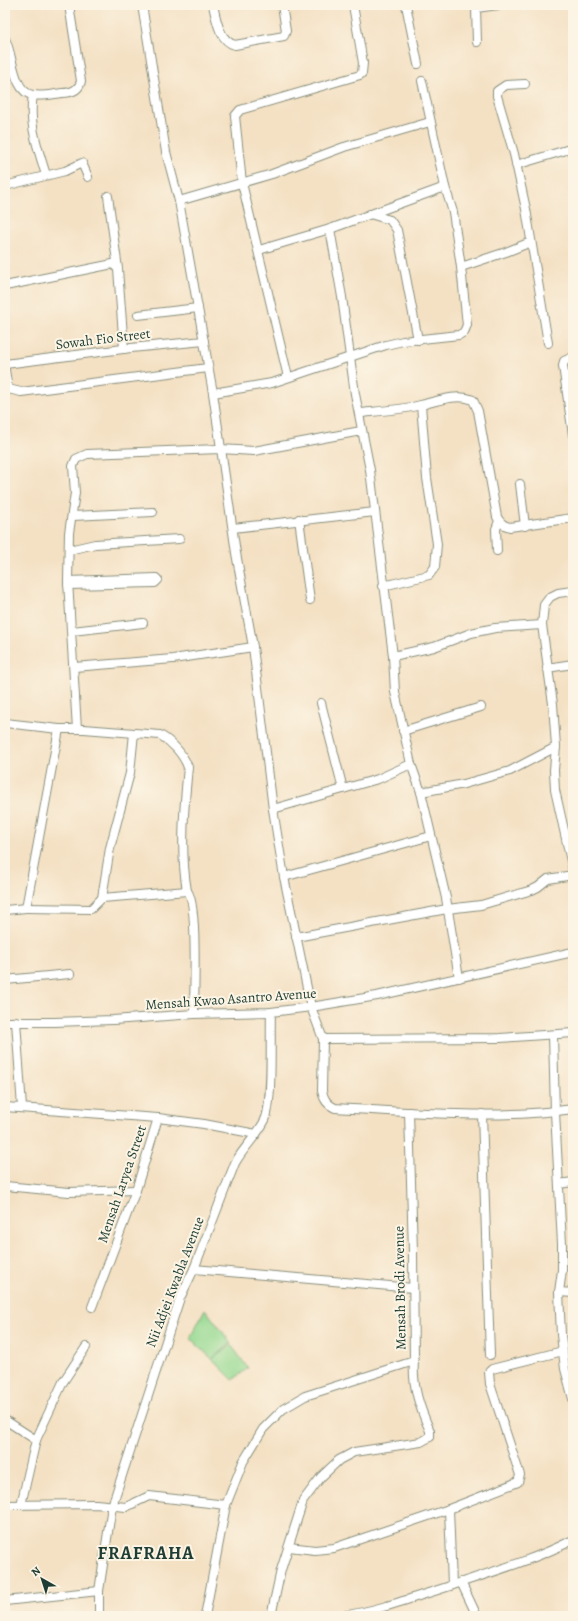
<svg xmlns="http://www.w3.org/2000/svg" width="578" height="1621" viewBox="0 0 578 1621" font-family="Alegreya,serif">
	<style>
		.grass { fill: #95d991; stroke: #5a8b62 }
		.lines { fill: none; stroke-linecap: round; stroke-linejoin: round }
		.minor-casing { stroke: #8a8f7c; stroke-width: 10 }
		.minor { stroke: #fff; stroke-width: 8 }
		.labels { text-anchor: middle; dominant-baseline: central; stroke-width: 4; stroke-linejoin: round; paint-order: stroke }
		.street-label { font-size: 14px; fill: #1f3d34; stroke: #fcf5e5 }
		.district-label { font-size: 18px; font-weight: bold; letter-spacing: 1px; fill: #1f3d34; stroke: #fcf5e5 }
	</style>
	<rect width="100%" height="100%" fill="#fcf5e5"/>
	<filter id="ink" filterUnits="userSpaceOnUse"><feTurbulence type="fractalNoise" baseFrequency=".025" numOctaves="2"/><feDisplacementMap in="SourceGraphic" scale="8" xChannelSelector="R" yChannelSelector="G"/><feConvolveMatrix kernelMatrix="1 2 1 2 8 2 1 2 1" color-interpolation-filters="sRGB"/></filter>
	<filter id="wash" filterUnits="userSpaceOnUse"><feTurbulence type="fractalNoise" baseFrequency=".012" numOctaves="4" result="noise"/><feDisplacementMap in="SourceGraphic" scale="16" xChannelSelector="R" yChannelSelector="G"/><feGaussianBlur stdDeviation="0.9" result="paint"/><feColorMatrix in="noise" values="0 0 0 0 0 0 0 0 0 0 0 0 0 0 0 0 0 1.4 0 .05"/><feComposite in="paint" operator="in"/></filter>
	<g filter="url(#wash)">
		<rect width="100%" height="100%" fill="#f4e1c4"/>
		<g class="grass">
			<polygon points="205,1309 231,1343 212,1359 190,1338"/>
			<polygon points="231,1345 248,1368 233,1380 212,1359"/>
		</g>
	</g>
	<g filter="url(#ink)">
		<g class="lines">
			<defs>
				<g id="minor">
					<path d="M 142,5 L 166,152 L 179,201 L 213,393 L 236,553 L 253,647 L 273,809 L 284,877 L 311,1007 L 323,1039 L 322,1091 C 324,1100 327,1104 335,1108 C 414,1112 494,1120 573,1109"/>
					<path d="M 213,5 C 216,18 219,41 235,45 L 284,36 L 286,31 L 282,5"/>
					<polyline points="406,5 418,64"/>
					<polyline points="475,5 476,8 498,5"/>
					<polyline points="476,8 477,42"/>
					<path d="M 5,39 C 13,54 13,93 33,95 C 42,97 53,94 62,93 C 70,93 79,91 81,81 L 69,5"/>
					<polyline points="525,84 506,85 497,91 497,96 514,154 526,209 548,343"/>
					<path d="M 33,95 C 28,124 38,148 46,175"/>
					<polyline points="516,165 573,148"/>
					<polyline points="5,186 65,171 82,163 88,177"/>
					<polyline points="108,196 118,269 124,349"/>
					<polyline points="179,201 272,174 344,147 430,122"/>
					<polyline points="370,214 390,220 397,230 418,340"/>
					<polyline points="330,229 445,187"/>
					<polyline points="259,250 330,229 342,297 355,394 370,470 393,656 395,692 411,764 421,792 446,898 459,978"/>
					<polyline points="461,267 506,252 531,242"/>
					<polyline points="5,286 113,264 118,269"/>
					<polyline points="138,315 198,308"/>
					<polyline points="573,357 564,361 563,366 573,435"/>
					<polyline points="5,364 131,348 204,341"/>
					<polyline points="5,370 8,389 21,392 208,368"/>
					<polyline points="288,377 242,183 235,116 240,110 360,75 362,73 363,63 353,5"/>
					<polyline points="213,393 272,383 386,345 403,341 459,335 464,332 467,325 461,267 453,212 445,187 422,81"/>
					<path d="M 359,413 C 380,411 401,410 421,405 C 437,401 457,393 473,400 L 478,411 L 497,517 C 500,523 504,526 510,527 L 573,518"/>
					<polyline points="520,484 525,526"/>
					<polyline points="73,516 153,512"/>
					<polyline points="299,519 310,600"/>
					<polyline points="233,528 375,512"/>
					<polyline points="69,550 95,544 179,539"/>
					<polyline points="497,551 496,529 499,521"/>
					<polyline points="68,581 156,578 158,580 155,583 68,585"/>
					<polyline points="383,586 429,575 435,567 437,544 427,478 421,405"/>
					<polyline points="573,591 558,593 550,597 544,605 542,625 553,704 556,747 554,770 555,790 573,870"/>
					<polyline points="72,631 143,623"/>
					<polyline points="393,656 434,647 471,633 495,628 542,625"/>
					<polyline points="74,667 173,659 253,647"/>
					<polyline points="547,668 573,664"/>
					<polyline points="321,703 343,789"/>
					<path d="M 5,723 L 59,729 L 84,729 L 160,735 C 172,742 183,754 188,767 C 184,808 180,850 187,891"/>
					<polyline points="77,729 68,581 69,533 75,493 73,466 76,459 87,454 220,449 254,451 361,431"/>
					<polyline points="403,731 481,707"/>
					<polyline points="421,792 464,784 510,771 556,747"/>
					<polyline points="273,809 378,779 411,764"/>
					<polyline points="284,877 431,836"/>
					<polyline points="102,898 110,848 130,773 134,733"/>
					<path d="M 26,908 L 91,909 L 102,898 L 187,891 C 198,899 194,996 194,1014"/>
					<polyline points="5,910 26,908 59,729"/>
					<polyline points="296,937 447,909 481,905 532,890 538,887 548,879 573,875"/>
					<polyline points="5,980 70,974"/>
					<polyline points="16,1021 22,1108"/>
					<polyline points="5,1022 54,1022 113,1020 194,1014 271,1012 311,1007 377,996 573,952"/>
					<polyline points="553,1035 555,1112 562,1244 562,1270 559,1292 561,1335 565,1369 573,1399"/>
					<polyline points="323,1039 500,1038 573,1033"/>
					<polyline points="5,1107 158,1118"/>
					<polyline points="482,1114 490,1355"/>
					<polyline points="559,1184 573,1182"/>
					<polyline points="5,1186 69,1192 136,1190"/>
					<polyline points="194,1269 413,1288"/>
					<polyline points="559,1292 573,1293"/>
					<polyline points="92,1307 136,1190 158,1118 204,1124 256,1134"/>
					<polyline points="5,1420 36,1440 21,1505"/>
					<polyline points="36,1440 63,1382 86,1347"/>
					<polyline points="5,1505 96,1504 126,1507 149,1496 226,1505"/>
					<polyline points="449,1509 452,1585"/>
					<polyline points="289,1547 315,1550 334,1548 449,1509 518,1482 520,1475 490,1384 489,1372 492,1369 563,1351"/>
					<polyline points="461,1582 477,1616"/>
					<polyline points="5,1601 99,1591"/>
					<path d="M 99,1616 L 99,1591 L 112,1506 L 180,1298 L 194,1269 L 235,1163 C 244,1147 257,1136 265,1120 C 273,1103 270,1034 271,1012"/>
					<polyline points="205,1616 226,1505 243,1462 263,1429 283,1409 305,1396 414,1361 413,1252 409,1112"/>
					<path d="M 271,1616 L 281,1570 L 303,1501 L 321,1477 L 339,1460 L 354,1452 L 421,1442 L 430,1437 L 430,1431 C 420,1408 412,1387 414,1361"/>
					<path d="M 341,1616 C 377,1611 412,1598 447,1587 C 489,1573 534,1560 573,1540"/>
				</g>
			</defs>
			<use href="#minor" class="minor-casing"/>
			<use href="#minor" class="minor"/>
		</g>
	</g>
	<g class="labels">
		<g class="street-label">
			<text transform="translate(103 339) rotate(-7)">Sowah Fio Street</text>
			<text transform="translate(231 999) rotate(-4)">Mensah Kwao Asantro Avenue</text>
			<text transform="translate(122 1184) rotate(-71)">Mensah Laryea Street</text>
			<text transform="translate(175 1282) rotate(-69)">Nii Adjei Kwabla Avenue</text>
			<text transform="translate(400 1288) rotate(-91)">Mensah Brodi Avenue</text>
		</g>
		<g class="district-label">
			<text x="146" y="1553">FRAFRAHA</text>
		</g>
	</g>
	<rect width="578" height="1621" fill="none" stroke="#fcf5e5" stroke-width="20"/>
	<g transform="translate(42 1579) rotate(321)" stroke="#fcf5e5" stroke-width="3" paint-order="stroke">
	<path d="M0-3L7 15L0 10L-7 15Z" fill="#1f3d34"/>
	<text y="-6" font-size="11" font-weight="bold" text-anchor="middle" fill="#1f3d34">N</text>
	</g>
</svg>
